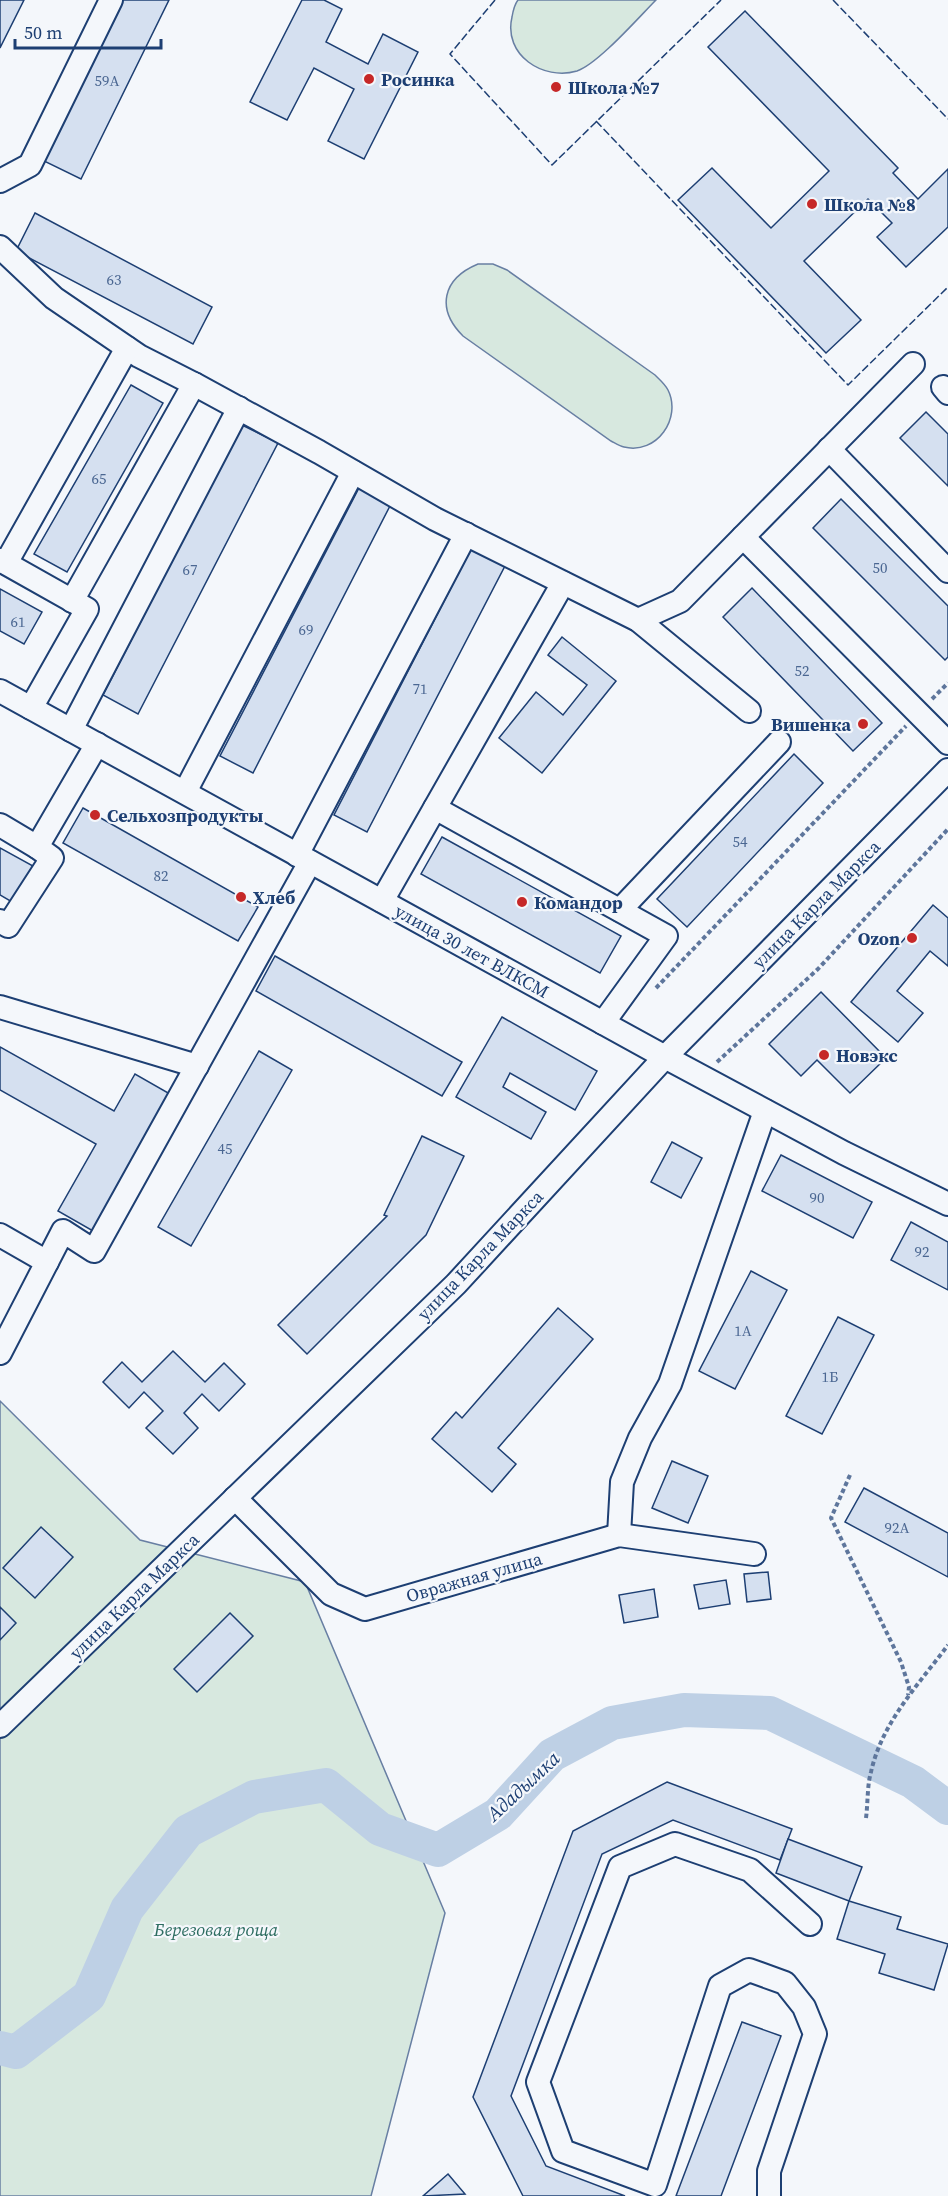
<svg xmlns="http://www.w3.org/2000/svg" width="948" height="2196" viewBox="0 0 948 2196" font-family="'Source Serif 4',serif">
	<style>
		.green { fill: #d7e8df; stroke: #687fa3; stroke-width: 1.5 }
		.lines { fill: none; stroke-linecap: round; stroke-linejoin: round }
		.river { stroke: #bed0e5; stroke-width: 34 }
		.building { fill: #d5e0f0; stroke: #1d3f73; stroke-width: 1.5 }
		.minor-casing { stroke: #1d3f73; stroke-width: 26 }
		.path { stroke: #5e769c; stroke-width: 4; stroke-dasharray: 4.5 3; stroke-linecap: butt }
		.minor { stroke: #f4f7fb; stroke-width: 22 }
		.fence { stroke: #1d3f73; stroke-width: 1.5; stroke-dasharray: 8 3; stroke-linecap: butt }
		.poi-dot { fill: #c62828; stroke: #f4f7fb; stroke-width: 2 }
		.labels { text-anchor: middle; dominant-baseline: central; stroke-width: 4.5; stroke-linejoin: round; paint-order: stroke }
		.number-label { font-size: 15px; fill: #4b6792 }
		.poi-label { font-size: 18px; font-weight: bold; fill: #1d3f73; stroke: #f4f7fb; text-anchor: start }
		.street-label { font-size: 18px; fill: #1d3f73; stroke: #f4f7fb }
		.park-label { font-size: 18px; font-style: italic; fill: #2c6c60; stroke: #f4f7fb }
		.water-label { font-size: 20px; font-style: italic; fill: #1d3f73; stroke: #f4f7fb }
	</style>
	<rect width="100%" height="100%" fill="#f4f7fb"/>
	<g class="green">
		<path d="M 518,0 L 656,0 C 639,17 598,64 577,71 C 543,81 503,55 512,17 C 513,11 514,5 518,0 Z"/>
		<path d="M 478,264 L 493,264 L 507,270 L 655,375 C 660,380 665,384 668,390 C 682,418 657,455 624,447 C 620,446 615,443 611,441 L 463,336 C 436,309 442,279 478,264 Z"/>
		<polygon points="0,1401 140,1540 305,1582 445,1913 371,2196 0,2196"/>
	</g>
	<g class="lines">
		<polyline class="river" points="0,2048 16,2052 89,1996 127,1909 188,1831 254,1797 326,1785 380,1829 438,1850 498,1814 552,1755 612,1723 684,1710 770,1713 913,1782 948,1808"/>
	</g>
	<g class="building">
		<polygon points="0,0 24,0 0,48"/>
		<polygon points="123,0 169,0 81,179 44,161"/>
		<polygon points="302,0 324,0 342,9 326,42 368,64 383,34 418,52 364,159 328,141 354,89 314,68 287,120 250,102"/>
		<polygon points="745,11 898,168 893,173 918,199 948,169 948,227 906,267 877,237 892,223 868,199 804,261 861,320 826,353 678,200 712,168 771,228 829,171 708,47"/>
		<polygon points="35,213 212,307 193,344 16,251"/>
		<polygon points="131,385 163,403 67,572 34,554"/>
		<polygon points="926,412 948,434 948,486 900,438"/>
		<polygon points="242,425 278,443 138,714 103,695"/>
		<polygon points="360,486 392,502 253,773 220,756"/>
		<polygon points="841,499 948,606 948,657 945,660 813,528"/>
		<polygon points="473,545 507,562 367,832 334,815"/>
		<polygon points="752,588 882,723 853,751 723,617"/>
		<polygon points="0,589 42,612 24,644 0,631"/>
		<polygon points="562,637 616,681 542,773 499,738 536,692 563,715 587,685 548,655"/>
		<polygon points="794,754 823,783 687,927 657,899"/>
		<polygon points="83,808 258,907 238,941 63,843"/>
		<polygon points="442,837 621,936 600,973 421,874"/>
		<polygon points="0,848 33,866 12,902 0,895"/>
		<polygon points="933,905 948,918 948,966 930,951 897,991 923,1013 898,1042 851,1002"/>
		<polygon points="275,956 462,1062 442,1096 256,991"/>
		<polygon points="821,992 886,1058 850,1093 817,1060 801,1076 769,1044"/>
		<polygon points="502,1017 597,1071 575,1110 510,1073 503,1087 546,1112 531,1139 456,1097"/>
		<polygon points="0,1047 114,1111 135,1074 170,1094 93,1231 58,1211 96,1144 0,1090"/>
		<polygon points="259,1051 292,1070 191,1246 158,1227"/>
		<polygon points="422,1136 464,1156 426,1235 307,1354 278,1325 387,1216 384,1215"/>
		<polygon points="672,1142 702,1158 681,1198 651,1182"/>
		<polygon points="781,1155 872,1202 853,1238 762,1191"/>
		<polygon points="911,1222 948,1242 948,1290 891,1260"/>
		<polygon points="751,1271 787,1290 735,1389 699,1371"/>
		<polygon points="558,1308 593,1339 498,1448 516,1464 492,1492 432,1439 456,1412 462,1418"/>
		<polygon points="838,1317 874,1335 822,1434 786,1416"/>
		<polygon points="173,1351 205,1382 224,1363 245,1384 219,1411 202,1394 184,1413 198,1428 173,1454 146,1428 163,1411 144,1392 129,1408 103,1382 122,1362 142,1382"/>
		<polygon points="672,1461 708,1476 688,1523 652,1508"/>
		<polygon points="864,1488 948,1533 948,1577 845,1522"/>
		<polygon points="41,1527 73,1557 35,1598 3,1568"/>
		<polygon points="768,1572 771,1599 747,1602 744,1574"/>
		<polygon points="726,1580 730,1604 699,1609 694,1585"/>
		<polygon points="654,1589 658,1617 624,1623 619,1595"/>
		<polygon points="0,1607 16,1623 0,1640"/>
		<polygon points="230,1613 253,1636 197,1692 174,1669"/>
		<polygon points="667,1782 792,1829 780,1860 673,1820 602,1854 511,2096 546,2166 625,2196 523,2196 473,2097 573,1831"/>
		<polygon points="788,1839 862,1867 849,1901 776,1873"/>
		<polygon points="849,1901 901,1917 897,1929 948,1944 934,1990 879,1973 885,1954 837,1939"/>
		<polygon points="742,2022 781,2036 721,2196 676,2196"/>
		<polygon points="448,2174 465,2194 423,2196"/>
	</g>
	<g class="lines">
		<defs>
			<g id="minor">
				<polyline points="0,181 30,165 111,0"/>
				<polyline points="0,247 54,298 139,356 194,384 319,452 435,519 638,620 749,711"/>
				<polyline points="943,387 948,393"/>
				<polyline points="829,449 948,571"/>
				<polyline points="743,537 948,743"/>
				<polyline points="0,560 87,609 31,708"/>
				<polyline points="6,563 127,348"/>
				<polyline points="72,601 194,384"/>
				<polyline points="638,620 680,601 913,364"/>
				<polyline points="0,691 665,1057 844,1153 948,1204"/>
				<polyline points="71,730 239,408"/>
				<polyline points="185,792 353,472"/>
				<polyline points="435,808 666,936 603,1023"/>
				<polyline points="0,825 37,847"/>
				<polyline points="297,855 466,534"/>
				<polyline points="382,901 563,583"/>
				<polyline points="620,910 779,742"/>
				<polyline points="0,921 8,926 52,858 37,847 97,744"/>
				<polyline points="0,1007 197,1066"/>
				<polyline points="0,1235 47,1262 0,1353"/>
				<polyline points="47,1262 63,1231 94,1251 310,862"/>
				<polyline points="235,1498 331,1594 365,1609 619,1535 754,1554"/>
				<polyline points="619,1535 622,1482 640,1438 670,1384 765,1111"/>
				<polyline points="0,1726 456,1284 665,1057 948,770"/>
				<polyline points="769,2196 769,2171 815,2034 804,2007 785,1983 749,1970 720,1986 655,2185 563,2151 538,2082 620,1867 675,1844 750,1870 810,1924"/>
			</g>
		</defs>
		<use href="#minor" class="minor-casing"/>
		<g class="path">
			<polyline points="932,699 948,683"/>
			<polyline points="656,988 906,726"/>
			<polyline points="717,1062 818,969 948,829"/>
			<polyline points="850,1475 831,1518 901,1662 909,1687 908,1695"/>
			<path d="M 866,1818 C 868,1803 867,1786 871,1772 C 882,1722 919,1684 948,1645"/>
		</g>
		<use href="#minor" class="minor"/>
		<g class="fence">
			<polyline points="495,0 450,54 552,165 721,0"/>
			<polyline points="833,0 948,119"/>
			<polyline points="596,121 848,385 948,287"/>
		</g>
	</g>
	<g class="poi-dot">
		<circle cx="369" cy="79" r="6"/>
		<circle cx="556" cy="87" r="6"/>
		<circle cx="812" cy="204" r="6"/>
		<circle cx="863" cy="724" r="6"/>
		<circle cx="95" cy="815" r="6"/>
		<circle cx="241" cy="897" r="6"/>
		<circle cx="522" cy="902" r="6"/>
		<circle cx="912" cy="938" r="6"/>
		<circle cx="824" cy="1055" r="6"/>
	</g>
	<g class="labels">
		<g class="number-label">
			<text x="107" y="80">59А</text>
			<text x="114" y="279">63</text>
			<text x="99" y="478">65</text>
			<text x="880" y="567">50</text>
			<text x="190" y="569">67</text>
			<text x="18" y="621">61</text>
			<text x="306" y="629">69</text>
			<text x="802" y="670">52</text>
			<text x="420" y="688">71</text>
			<text x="740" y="841">54</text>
			<text x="161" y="875">82</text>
			<text x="225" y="1148">45</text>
			<text x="817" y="1197">90</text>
			<text x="922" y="1251">92</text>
			<text x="743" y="1330">1А</text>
			<text x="830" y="1376">1Б</text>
			<text x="897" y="1527">92А</text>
		</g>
		<g class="poi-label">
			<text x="381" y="79">Росинка</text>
			<text x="568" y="87">Школа №7</text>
			<text x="824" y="204">Школа №8</text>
			<text x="851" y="724" text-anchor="end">Вишенка</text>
			<text x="107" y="815">Сельхозпродукты</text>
			<text x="253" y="897">Хлеб</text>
			<text x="534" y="902">Командор</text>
			<text x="900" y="938" text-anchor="end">Ozon</text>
			<text x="836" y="1055">Новэкс</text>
		</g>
		<g class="street-label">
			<text transform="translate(816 904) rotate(-45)">улица Карла Маркса</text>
			<text transform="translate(472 951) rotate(29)">улица 30 лет ВЛКСМ</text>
			<text transform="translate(480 1255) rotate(-46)">улица Карла Маркса</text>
			<text transform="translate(474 1577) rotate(-16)">Овражная улица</text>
			<text transform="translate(134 1596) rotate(-44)">улица Карла Маркса</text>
		</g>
		<g class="park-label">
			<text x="216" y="1929">Березовая роща</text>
		</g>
		<g class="water-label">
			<text transform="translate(523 1786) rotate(-43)">Ададымка</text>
		</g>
	</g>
	<path d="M15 39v9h146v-9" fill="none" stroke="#1d3f73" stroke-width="3"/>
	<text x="24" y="39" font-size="18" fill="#1d3f73" stroke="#f4f7fb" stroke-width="4.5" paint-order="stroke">50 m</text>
</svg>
